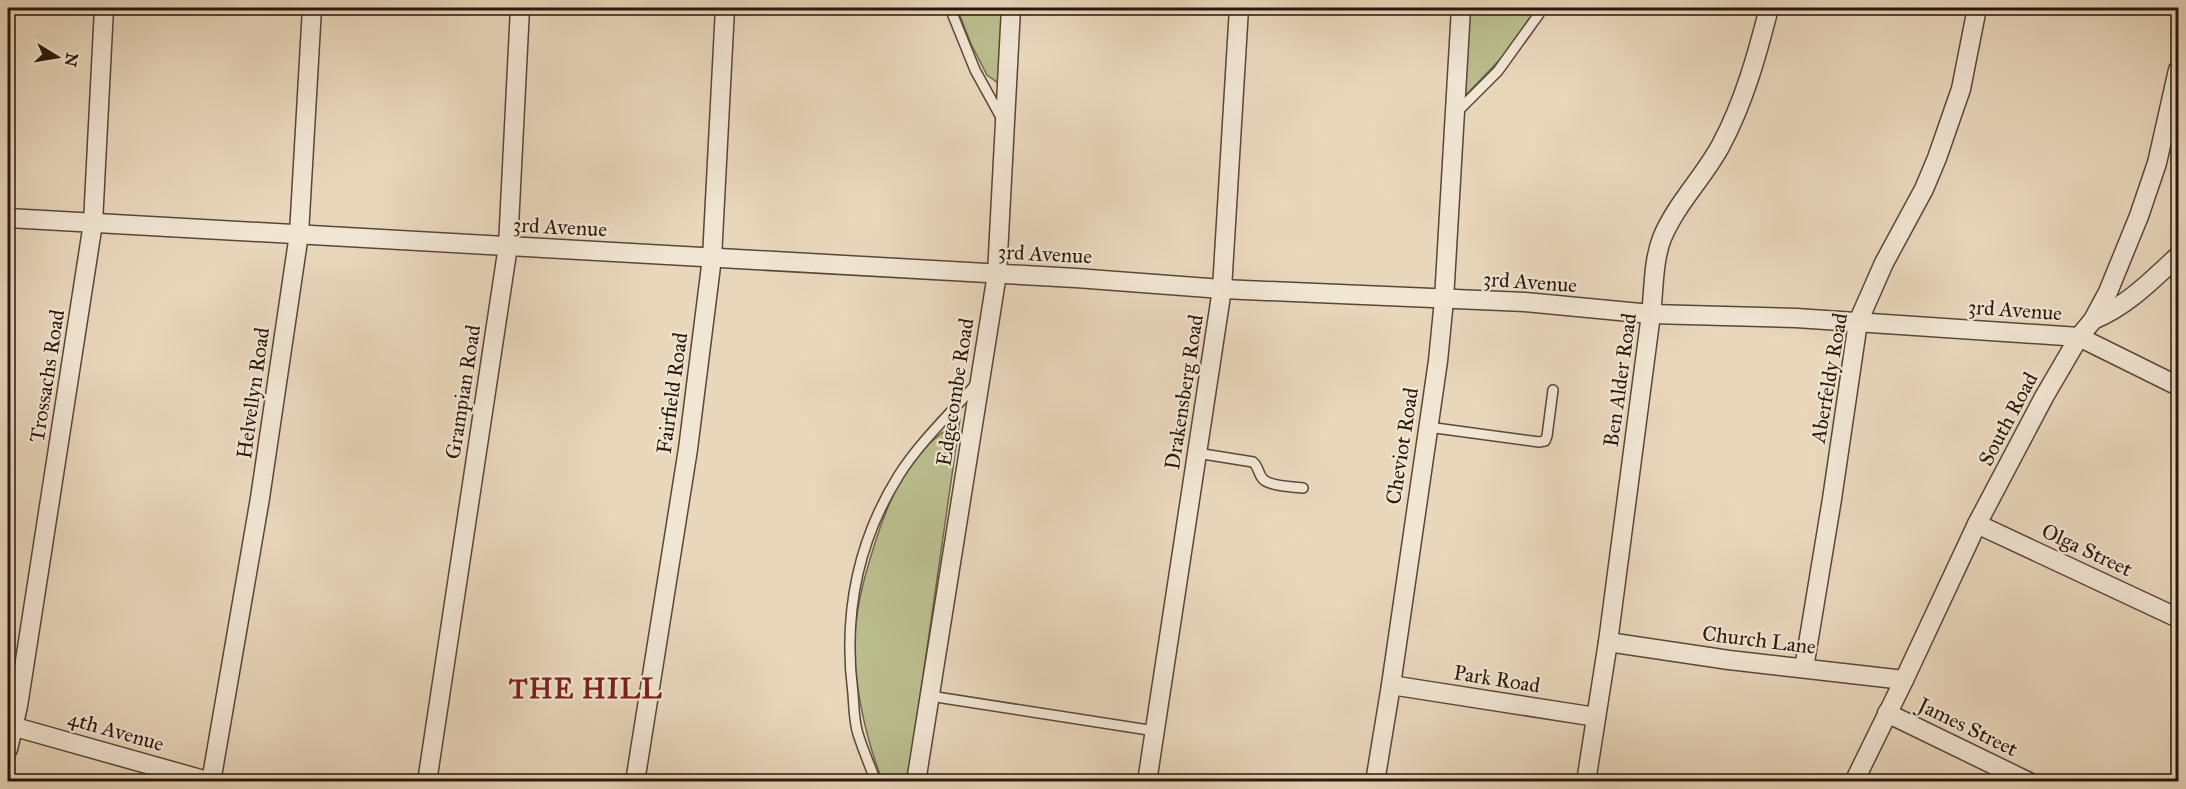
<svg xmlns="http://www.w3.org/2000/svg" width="2186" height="789" viewBox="0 0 2186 789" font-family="'IM FELL Great Primer',serif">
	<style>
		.green { fill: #babd8e; stroke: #726a4c; stroke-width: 1.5 }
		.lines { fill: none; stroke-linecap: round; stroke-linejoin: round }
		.lane-casing { stroke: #594737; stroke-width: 12 }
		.street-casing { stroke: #594737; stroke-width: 21 }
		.lane { stroke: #f1e5d3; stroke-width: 9 }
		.street { stroke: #f1e5d3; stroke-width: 18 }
		.labels { text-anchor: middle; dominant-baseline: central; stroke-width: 4.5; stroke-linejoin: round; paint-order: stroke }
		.street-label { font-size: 21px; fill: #29170b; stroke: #f1e5d3 }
		.district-label { font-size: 27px; font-weight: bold; letter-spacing: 1.5px; fill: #7a1f14; stroke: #f1e5d3 }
	</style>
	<rect width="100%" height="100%" fill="#e9d7bc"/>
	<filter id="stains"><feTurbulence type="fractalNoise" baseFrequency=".00333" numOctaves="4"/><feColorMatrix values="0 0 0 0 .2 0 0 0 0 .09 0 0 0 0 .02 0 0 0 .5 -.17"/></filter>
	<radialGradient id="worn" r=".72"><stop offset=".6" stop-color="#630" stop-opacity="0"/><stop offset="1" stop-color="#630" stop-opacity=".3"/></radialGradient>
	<g class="green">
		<polygon points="957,8 1005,8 1001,85 987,75 971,44"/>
		<polygon points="1469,8 1539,8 1527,31 1464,97"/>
		<path d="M 960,419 L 908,781 L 883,782 C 866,740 852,679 855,634 C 857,602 866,571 876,540 C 886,508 901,473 925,448 C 935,437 949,428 960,419 Z"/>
	</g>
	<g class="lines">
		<defs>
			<g id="lane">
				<polyline points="950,8 975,70 1002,119"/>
				<polyline points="1456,113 1498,71 1539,14 1541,8"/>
				<polyline points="1428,427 1539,442 1545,441 1547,436 1553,390"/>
				<path d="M 1197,453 L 1253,462 C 1259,467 1258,474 1263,479 C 1269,486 1294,487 1303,488"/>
				<polyline points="930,696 1155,731"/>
				<path d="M 876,782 C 870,766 863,750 858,734 C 854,722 854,707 853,694 C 843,616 857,542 899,475 C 920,442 950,414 976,384"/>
			</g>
			<g id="street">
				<polyline points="8,218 1076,278 1222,289 1525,302 1651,314 1796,318 2079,337 2178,386"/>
				<path d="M 2093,320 C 2127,306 2152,280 2178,256"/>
				<polyline points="1977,524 2178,618"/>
				<polyline points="1608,642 1729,660 1904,680"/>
				<polyline points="1804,668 1832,499 1858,322 1884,263 1924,189 1937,158 1961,89 1977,8"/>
				<polyline points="1391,685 1596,717"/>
				<polyline points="1887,713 2029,782"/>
				<polyline points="8,725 211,782 260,498 299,234 312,8"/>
				<polyline points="8,749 18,706 93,223 104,8"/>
				<polyline points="427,782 508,246 520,8"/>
				<polyline points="635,782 688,449 712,258 725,8"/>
				<polyline points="916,782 997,274 1011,8"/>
				<polyline points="1147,782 1222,289 1239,8"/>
				<polyline points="1375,782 1391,685 1438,361 1444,300 1461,8"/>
				<path d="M 1586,782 L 1608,642 L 1651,314 C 1654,290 1653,261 1662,238 C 1676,204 1704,177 1721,145 C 1744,102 1757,55 1769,8"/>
				<polyline points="1854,782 1904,680 1977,524 2044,397 2079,337 2093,320 2108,292 2139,216 2157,163 2178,70"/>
			</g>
		</defs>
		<use href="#lane" class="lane-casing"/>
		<use href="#street" class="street-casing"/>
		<use href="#lane" class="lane"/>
		<use href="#street" class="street"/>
	</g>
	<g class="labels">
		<g class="street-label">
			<text transform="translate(560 227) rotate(3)">3rd Avenue</text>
			<text transform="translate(1045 254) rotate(3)">3rd Avenue</text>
			<text transform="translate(1530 282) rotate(4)">3rd Avenue</text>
			<text transform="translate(2015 310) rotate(4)">3rd Avenue</text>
			<text transform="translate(47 376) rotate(-81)">Trossachs Road</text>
			<text transform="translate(1829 378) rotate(-80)">Aberfeldy Road</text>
			<text transform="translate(1620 380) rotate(-82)">Ben Alder Road</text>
			<text transform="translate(463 392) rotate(-81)">Grampian Road</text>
			<text transform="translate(955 392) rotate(-81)">Edgecombe Road</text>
			<text transform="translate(1184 392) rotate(-81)">Drakensberg Road</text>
			<text transform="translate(253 393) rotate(-82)">Helvellyn Road</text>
			<text transform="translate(672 393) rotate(-82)">Fairfield Road</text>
			<text transform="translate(2008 419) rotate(-62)">South Road</text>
			<text transform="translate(1402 446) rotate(-81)">Cheviot Road</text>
			<text transform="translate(2087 550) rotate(25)">Olga Street</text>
			<text transform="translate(1759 640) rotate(7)">Church Lane</text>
			<text transform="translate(1497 679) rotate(9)">Park Road</text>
			<text transform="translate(1968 727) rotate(26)">James Street</text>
			<text transform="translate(116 731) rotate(16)">4th Avenue</text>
		</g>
		<g class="district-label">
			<text x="586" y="688">THE HILL</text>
		</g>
	</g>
	<rect width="2186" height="789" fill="none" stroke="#e9d7bc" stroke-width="30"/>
	<rect x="9" y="9" width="2168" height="771" fill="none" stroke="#29170b" stroke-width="3"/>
	<rect x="15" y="15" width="2156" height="759" fill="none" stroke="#29170b" stroke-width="1.5"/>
	<g transform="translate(57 57) rotate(101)" stroke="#f1e5d3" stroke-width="4.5" paint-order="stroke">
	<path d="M0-4.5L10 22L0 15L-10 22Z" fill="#29170b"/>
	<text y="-9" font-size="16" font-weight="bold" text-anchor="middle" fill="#29170b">N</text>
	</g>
	<rect width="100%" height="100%" filter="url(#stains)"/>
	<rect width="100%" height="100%" fill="url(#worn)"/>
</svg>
